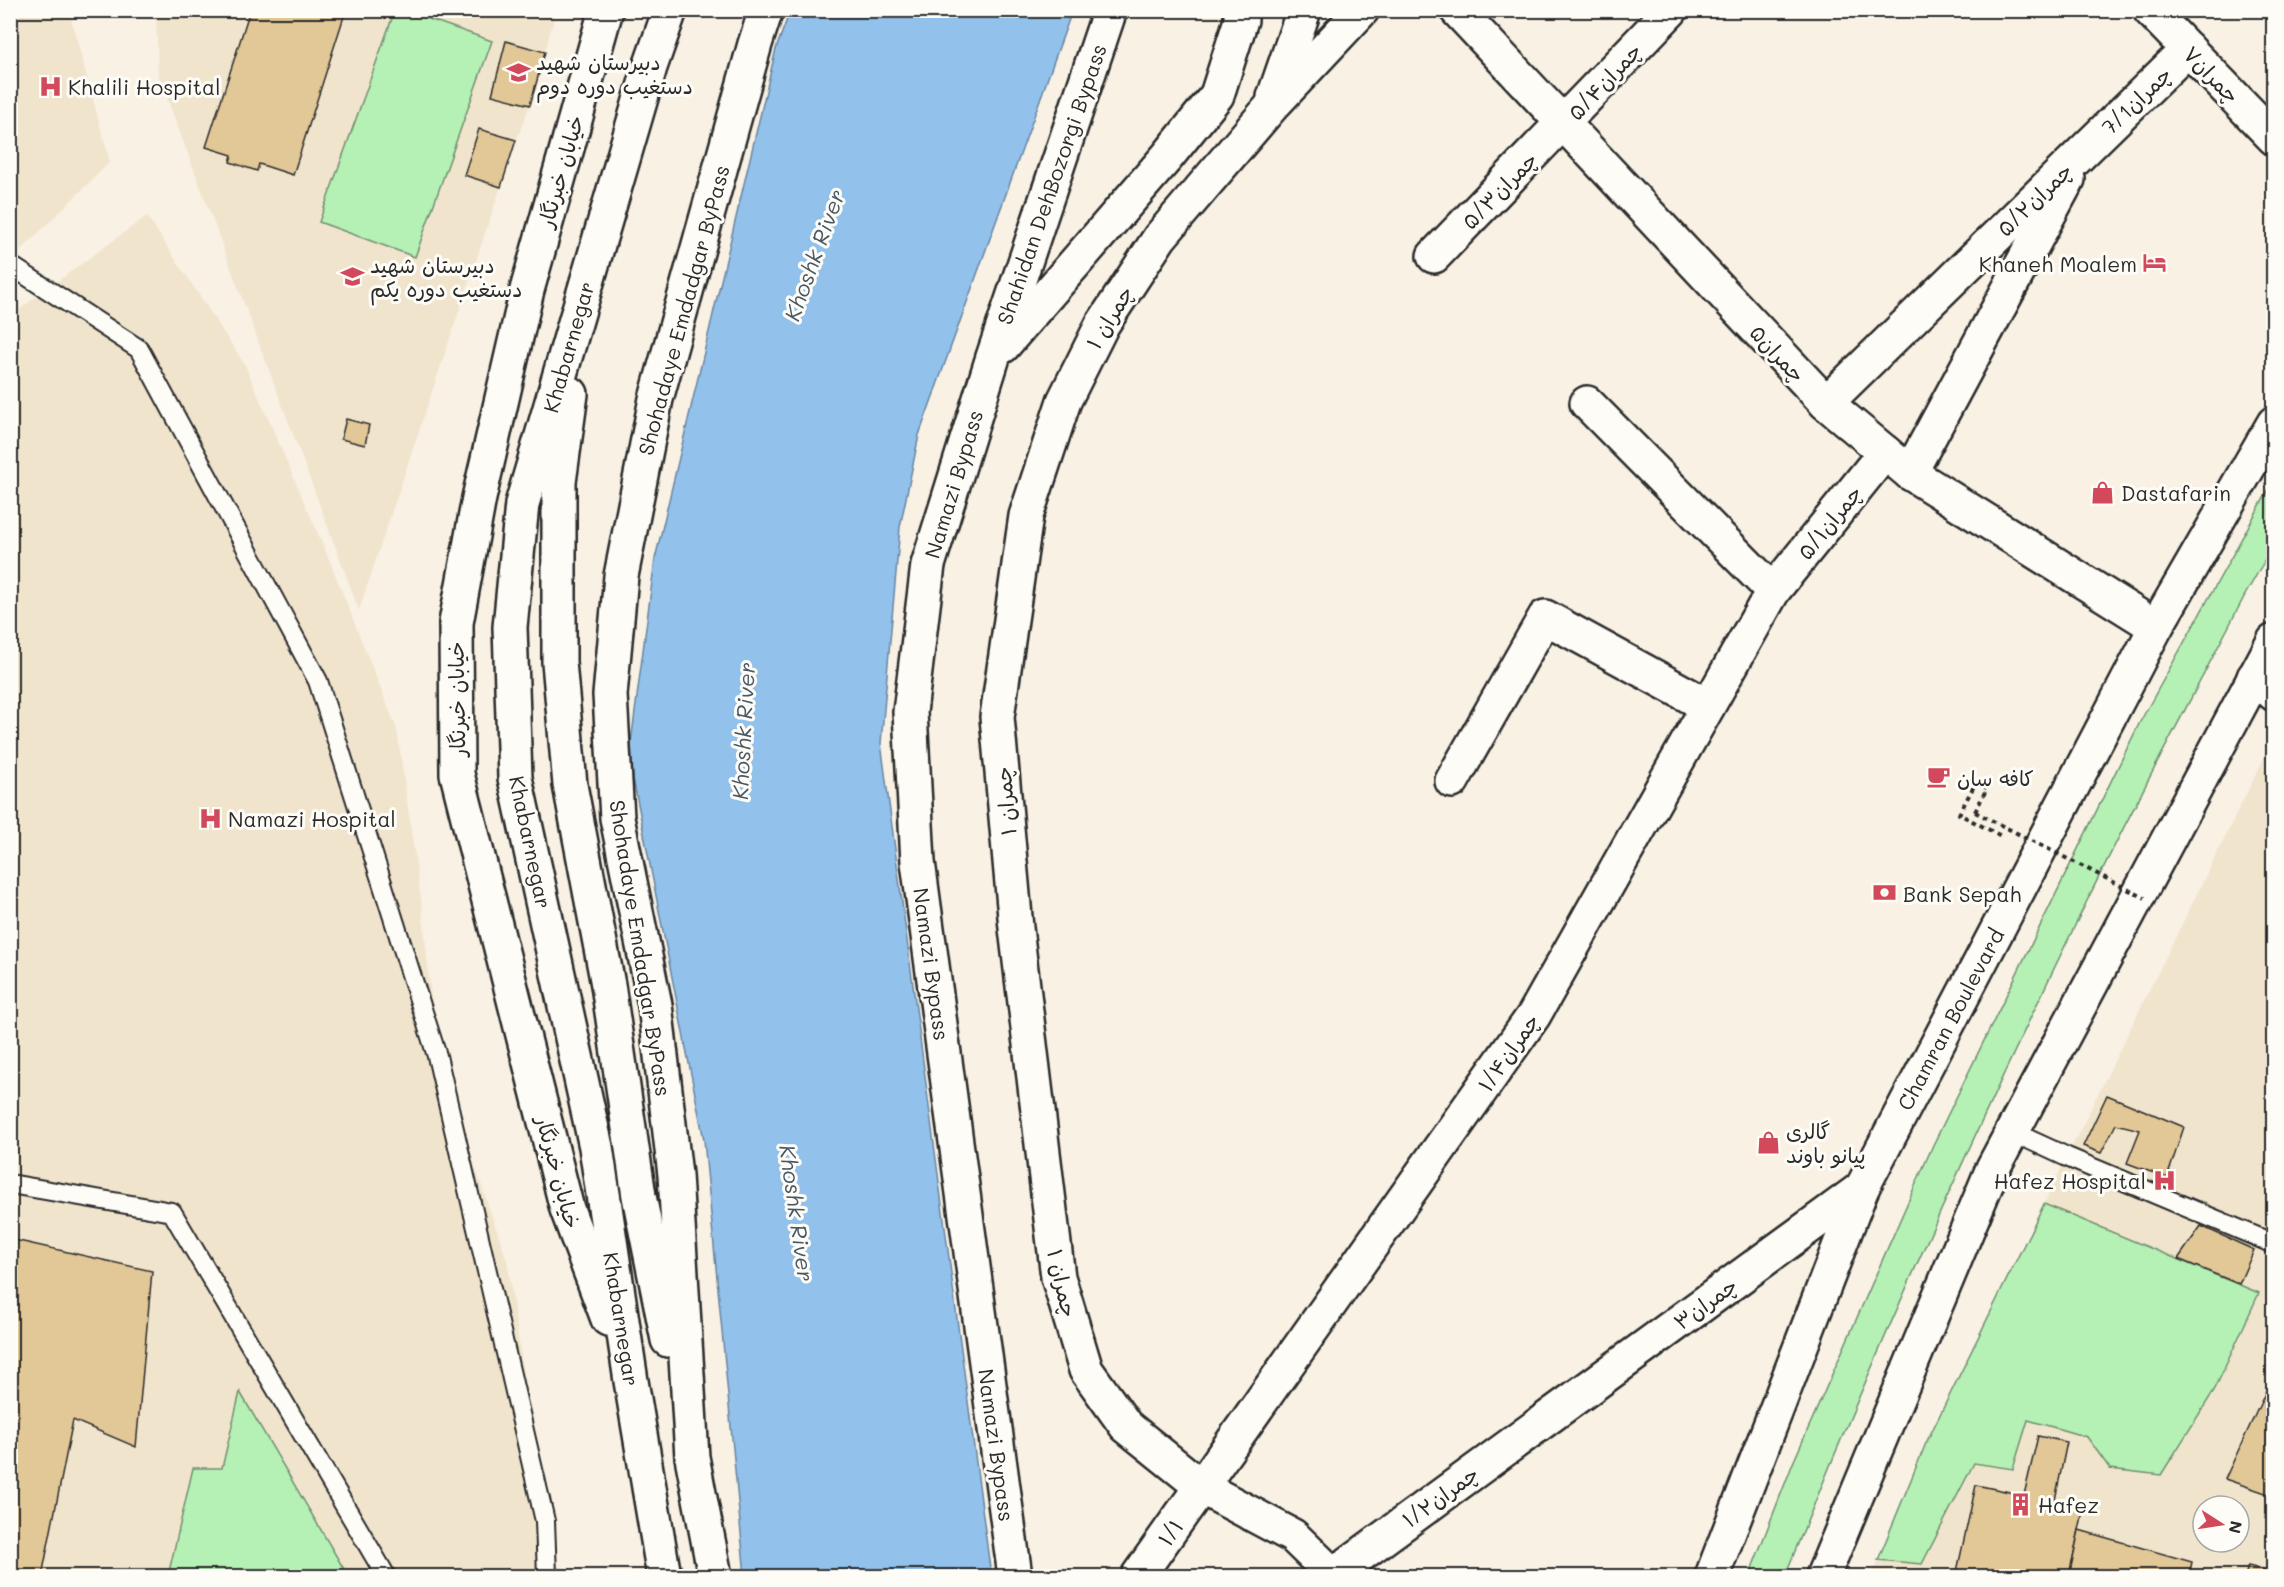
<svg xmlns="http://www.w3.org/2000/svg" width="2284" height="1587" viewBox="0 0 2284 1587" font-family="Mali,'Playpen Sans Arabic',sans-serif">
	<style>
		.built { fill: #f1e4cd; fill-rule: evenodd }
		.green { fill: #b5f0b5; stroke: #708e70; stroke-width: 1.5 }
		.water { fill: #92c1ec; stroke: #69859f; stroke-width: 1.5 }
		.building { fill: #e2c797; stroke: #2b2b2b; stroke-width: 1.5 }
		.lines { fill: none; stroke-linecap: round; stroke-linejoin: round }
		.service-casing { stroke: #2b2b2b; stroke-width: 22 }
		.minor-casing { stroke: #2b2b2b; stroke-width: 38 }
		.tertiary-casing { stroke: #2b2b2b; stroke-width: 38 }
		.secondary-casing { stroke: #2b2b2b; stroke-width: 38 }
		.primary-casing { stroke: #2b2b2b; stroke-width: 38 }
		.path { stroke: #2b2b2b; stroke-width: 4; stroke-dasharray: 4.5 4.5; stroke-linecap: butt }
		.service { stroke: #fdfcf7; stroke-width: 18 }
		.minor { stroke: #fdfcf7; stroke-width: 33 }
		.tertiary { stroke: #fdfcf7; stroke-width: 33 }
		.secondary { stroke: #fdfcf7; stroke-width: 33 }
		.primary { stroke: #fdfcf7; stroke-width: 33 }
		.path-bridge { stroke: #2b2b2b; stroke-width: 4; stroke-dasharray: 4.5 4.5; stroke-linecap: butt }
		.labels { text-anchor: middle; dominant-baseline: central; stroke-width: 6; stroke-linejoin: round; paint-order: stroke }
		.poi-label { font-size: 21px; fill: #2b2b2b; stroke: #fdfcf7; text-anchor: start }
		.street-label { font-size: 21px; fill: #2b2b2b; stroke: #fdfcf7 }
		.water-label { font-size: 22px; font-style: italic; fill: #4a5865; stroke: #fdfcf7 }
	</style>
	<rect width="100%" height="100%" fill="#f8f1e4"/>
	<filter id="ink" filterUnits="userSpaceOnUse"><feTurbulence type="fractalNoise" baseFrequency=".0167" numOctaves="2"/><feDisplacementMap in="SourceGraphic" scale="12" xChannelSelector="R" yChannelSelector="G"/><feConvolveMatrix kernelMatrix="1 2 1 2 8 2 1 2 1" color-interpolation-filters="sRGB"/></filter>
	<g filter="url(#ink)">
		<g class="built">
			<polygon points="11,11 69,11 110,162 11,260"/>
			<polygon points="156,11 556,11 530,105 516,141 359,610 158,74"/>
			<polygon points="147,216 245,365 331,564 397,730 422,907 437,1056 507,1260 545,1521 562,1576 11,1576 10,316"/>
			<path d="M 2269,748 L 2274,752 L 2273,1576 L 1872,1576 L 1927,1440 ZM 2203,1506 L 2239,1506 L 2239,1542 L 2203,1542 Z"/>
		</g>
		<g class="green">
			<polygon points="395,10 406,11 492,41 415,257 319,222"/>
			<path d="M 2273,482 L 2273,546 L 2245,595 C 2192,698 2136,800 2085,905 C 1977,1125 1876,1349 1785,1576 L 1749,1576 L 1793,1463 L 1933,1145 L 2140,722 Z"/>
			<polygon points="2044,1204 2259,1293 2215,1389 2161,1475 2110,1469 2087,1437 2028,1420 2013,1469 1974,1463 1922,1564 1878,1560 1926,1443"/>
			<polygon points="240,1392 348,1576 168,1576 193,1468 222,1468"/>
		</g>
		<polygon class="water" points="790,11 1072,11 919,435 900,527 881,743 991,1576 745,1576 704,1140 629,758 655,559 776,49"/>
		<g class="building">
			<polygon points="250,10 346,10 293,175 259,164 257,171 230,162 232,155 206,147"/>
			<polygon points="506,41 545,52 530,105 492,95"/>
			<polygon points="479,129 516,140 501,187 464,175"/>
			<polygon points="346,419 369,425 365,445 341,439"/>
			<polygon points="2107,1095 2184,1127 2167,1178 2127,1163 2140,1130 2116,1124 2101,1153 2083,1146"/>
			<polygon points="2201,1226 2254,1250 2239,1284 2178,1259"/>
			<polygon points="10,1239 152,1271 136,1447 73,1420 42,1576 10,1576"/>
			<polygon points="2274,1374 2274,1496 2225,1479"/>
			<polygon points="2038,1436 2067,1442 2055,1500 2084,1507 2069,1576 1956,1576 1976,1485 2024,1495"/>
			<polygon points="2079,1530 2192,1562 2189,1576 2069,1576"/>
			<polygon points="2248,1566 2274,1572 2274,1576 2245,1576"/>
		</g>
		<g class="lines">
			<defs>
				<g id="service">
					<polyline points="10,265 139,349 318,681 437,1056 545,1521 547,1576"/>
					<polyline points="2013,1132 2067,1157 2274,1244"/>
					<polyline points="10,1184 172,1212 386,1576"/>
				</g>
				<g id="minor">
					<polyline points="2150,10 2274,138"/>
					<polyline points="1434,256 1671,10"/>
					<polyline points="1587,403 1773,591"/>
					<polyline points="1826,403 2188,49"/>
					<polyline points="1910,473 2068,179"/>
					<polyline points="1452,781 1545,617 1708,706"/>
					<polyline points="1333,1575 1862,1188"/>
					<polyline points="1138,1576 1534,1015 1773,591 1885,452"/>
				</g>
				<g id="tertiary">
					<polyline points="1457,10 1826,403 1910,473 2156,627"/>
					<polyline points="1274,97 1304,10"/>
					<polyline points="2254,677 2274,694"/>
					<polyline points="1334,1576 1293,1536 1203,1488 1126,1426 1086,1370 1058,1277 1016,928 997,717 1026,516 1064,401 1102,325 1160,237 1271,107 1362,10"/>
				</g>
				<g id="secondary">
					<polyline points="606,10 527,290 479,498 456,623 457,774 567,1209 608,1319"/>
					<polyline points="1003,346 1167,157 1217,95 1241,20 1241,10"/>
					<polyline points="571,394 559,482 559,662 570,785 608,985 639,1196 668,1340"/>
					<polyline points="664,1576 631,1381 596,1147 515,778 510,627 522,504 650,67 670,10"/>
					<polyline points="715,1576 692,1457 675,1175 655,1005 617,818 610,695 621,576 656,399 755,44 766,10"/>
					<polyline points="1015,1576 918,862 910,712 928,565 993,357 1110,10"/>
				</g>
				<g id="primary">
					<polyline points="1712,1576 1862,1188 2156,627 2274,423"/>
					<polyline points="1823,1576 1993,1168 2274,641"/>
				</g>
			</defs>
			<use href="#service" class="service-casing"/>
			<use href="#minor" class="minor-casing"/>
			<use href="#tertiary" class="tertiary-casing"/>
			<use href="#secondary" class="secondary-casing"/>
			<use href="#primary" class="primary-casing"/>
			<polyline class="path" points="1975,812 1987,788 1976,782 1959,814 2003,837"/>
			<use href="#service" class="service"/>
			<use href="#minor" class="minor"/>
			<use href="#tertiary" class="tertiary"/>
			<use href="#secondary" class="secondary"/>
			<use href="#primary" class="primary"/>
			<polyline class="path-bridge" points="1975,812 2145,898"/>
		</g>
	</g>
	<defs>
		<symbol id="school-bare" viewBox="-9 -9 18 18"><path d="M0-5L7-2L0 1L-7-2ZM-4 1L0 2.5L4 1V4Q0 6-4 4Z" fill="#d1495b" stroke="#fdfcf7" stroke-width="2.5" paint-order="stroke"/></symbol>
		<symbol id="hospital-bare" viewBox="-9 -9 18 18"><path d="M-5-5h3v3.5h4V-5h3V5h-3V1.5h-4V5h-3Z" fill="#d1495b" stroke="#fdfcf7" stroke-width="2.5" paint-order="stroke"/></symbol>
		<symbol id="hotel-bare" viewBox="-9 -9 18 18"><path d="M-6-4.5h1.5V1H6V5H4.5V3h-9V5H-6ZM-4 0a1.8 1.8 0 1 1 3.6 0ZM.5 0V-2.5h3Q6-2.5 6 0Z" fill="#d1495b" stroke="#fdfcf7" stroke-width="2.5" paint-order="stroke"/></symbol>
		<symbol id="shop-bare" viewBox="-9 -9 18 18"><path d="M-5-2.5h2.3a2.7 3.5 0 0 1 5.4 0H5L5.5 6h-11ZM-1.5-2.5h3a1.5 2.3 0 0 0-3 0Z" fill="#d1495b" stroke="#fdfcf7" stroke-width="2.5" paint-order="stroke"/></symbol>
		<symbol id="cafe-bare" viewBox="-9 -9 18 18"><path d="M-5.5-4.5H6V0H3Q3 3.5 0 3.5H-2.5Q-5.5 3.5-5.5 0ZM3-3.2v2h1.7v-2ZM-6 4.5H4V6H-6Z" fill="#d1495b" stroke="#fdfcf7" stroke-width="2.5" paint-order="stroke"/></symbol>
		<symbol id="bank-bare" viewBox="-9 -9 18 18"><path d="M-6-4H6V4H-6ZM0-2.3a2.3 2.3 0 1 0 0 4.6a2.3 2.3 0 1 0 0-4.6Z" fill="#d1495b" stroke="#fdfcf7" stroke-width="2.5" paint-order="stroke"/></symbol>
		<symbol id="building-bare" viewBox="-9 -9 18 18"><path d="M-4-6H4V6H1V3H-1V6H-4ZM-2.5-4.3h1.7v1.8h-1.7ZM.8-4.3h1.7v1.8H.8ZM-2.5-1h1.7V.8h-1.7ZM.8-1h1.7V.8H.8Z" fill="#d1495b" stroke="#fdfcf7" stroke-width="2.5" paint-order="stroke"/></symbol>
	</defs>
	<g fill-rule="evenodd">
		<use href="#school-bare" x="502" y="56" width="33" height="33"/>
		<use href="#hospital-bare" x="34" y="70" width="33" height="33"/>
		<use href="#hotel-bare" x="2138" y="246" width="33" height="33"/>
		<use href="#school-bare" x="336" y="260" width="33" height="33"/>
		<use href="#shop-bare" x="2086" y="476" width="33" height="33"/>
		<use href="#cafe-bare" x="1922" y="760" width="33" height="33"/>
		<use href="#hospital-bare" x="194" y="802" width="33" height="33"/>
		<use href="#bank-bare" x="1868" y="876" width="33" height="33"/>
		<use href="#shop-bare" x="1752" y="1126" width="33" height="33"/>
		<use href="#hospital-bare" x="2148" y="1164" width="33" height="33"/>
		<use href="#building-bare" x="2004" y="1488" width="33" height="33"/>
	</g>
	<g class="labels">
		<g class="poi-label">
			<text x="536" y="61">دبیرستان شهید<tspan x="536" dy="24">دستغیب دوره دوم</tspan></text>
			<text x="68" y="86">Khalili Hospital</text>
			<text x="2137" y="263" text-anchor="end">Khaneh Moalem</text>
			<text x="370" y="264">دبیرستان شهید<tspan x="370" dy="24">دستغیب دوره یکم</tspan></text>
			<text x="2121" y="492">Dastafarin</text>
			<text x="1957" y="777">کافه سان</text>
			<text x="228" y="818">Namazi Hospital</text>
			<text x="1903" y="893">Bank Sepah</text>
			<text x="1786" y="1130">گالری<tspan x="1786" dy="24">پیانو باوند</tspan></text>
			<text x="2146" y="1180" text-anchor="end">Hafez Hospital</text>
			<text x="2038" y="1504">Hafez</text>
		</g>
		<g class="street-label">
			<text transform="translate(2212 74) rotate(46)">چمران۷</text>
			<text transform="translate(1604 81) rotate(-47)">چمران۵/۴</text>
			<text transform="translate(2136 100) rotate(-44)">7/1چمران</text>
			<text transform="translate(560 171) rotate(-74)">خیابان خبرنگار</text>
			<text transform="translate(1051 184) rotate(-71)">Shahidan DehBozorgi Bypass</text>
			<text transform="translate(1499 190) rotate(-46)">چمران۵/۳</text>
			<text transform="translate(2034 199) rotate(-44)">چمران۵/۲</text>
			<text transform="translate(683 310) rotate(-75)">Shohadaye Emdadgar ByPass</text>
			<text transform="translate(1109 317) rotate(-59)">چمران ۱</text>
			<text transform="translate(568 347) rotate(-74)">Khabarnegar</text>
			<text transform="translate(1778 353) rotate(47)">چمران۵</text>
			<text transform="translate(953 484) rotate(-73)">Namazi Bypass</text>
			<text transform="translate(1829 522) rotate(-51)">چمران۵/۱</text>
			<text transform="translate(456 699) rotate(-91)">خیابان خبرنگار</text>
			<text transform="translate(1005 801) rotate(-95)">چمران ۱</text>
			<text transform="translate(531 842) rotate(78)">Khabarnegar</text>
			<text transform="translate(641 948) rotate(81)">Shohadaye Emdadgar ByPass</text>
			<text transform="translate(932 964) rotate(82)">Namazi Bypass</text>
			<text transform="translate(1950 1019) rotate(-62)">Chamran Boulevard</text>
			<text transform="translate(1508 1052) rotate(-55)">چمران۱/۴</text>
			<text transform="translate(559 1172) rotate(75)">خیابان خبرنگار</text>
			<text transform="translate(1063 1283) rotate(77)">چمران ۱</text>
			<text transform="translate(1705 1303) rotate(-36)">چمران۳</text>
			<text transform="translate(622 1319) rotate(81)">Khabarnegar</text>
			<text transform="translate(997 1445) rotate(82)">Namazi Bypass</text>
			<text transform="translate(1440 1496) rotate(-36)">چمران۱/۲</text>
			<text transform="translate(1170 1532) rotate(-54)">۱/۱</text>
		</g>
		<g class="water-label">
			<text transform="translate(814 255) rotate(-70)">Khoshk River</text>
			<text transform="translate(743 731) rotate(-87)">Khoshk River</text>
			<text transform="translate(797 1213) rotate(82)">Khoshk River</text>
		</g>
	</g>
	<rect width="2284" height="1587" fill="none" stroke="#fdfcf7" stroke-width="36"/>
	<rect x="18" y="18" width="2248" height="1551" fill="none" stroke="#2b2b2b" stroke-width="2" filter="url(#ink)"/>
	<g transform="translate(2221 1524) rotate(102)"><circle r="28" fill="#fdfcf7" stroke="#a9a8a5" stroke-width="1.5"/>
	<path d="M0-4.5L10 22L0 15L-10 22Z" fill="#d1495b"/>
	<text y="-9" font-size="16" font-weight="bold" text-anchor="middle" fill="#2b2b2b">N</text>
	</g>
</svg>
